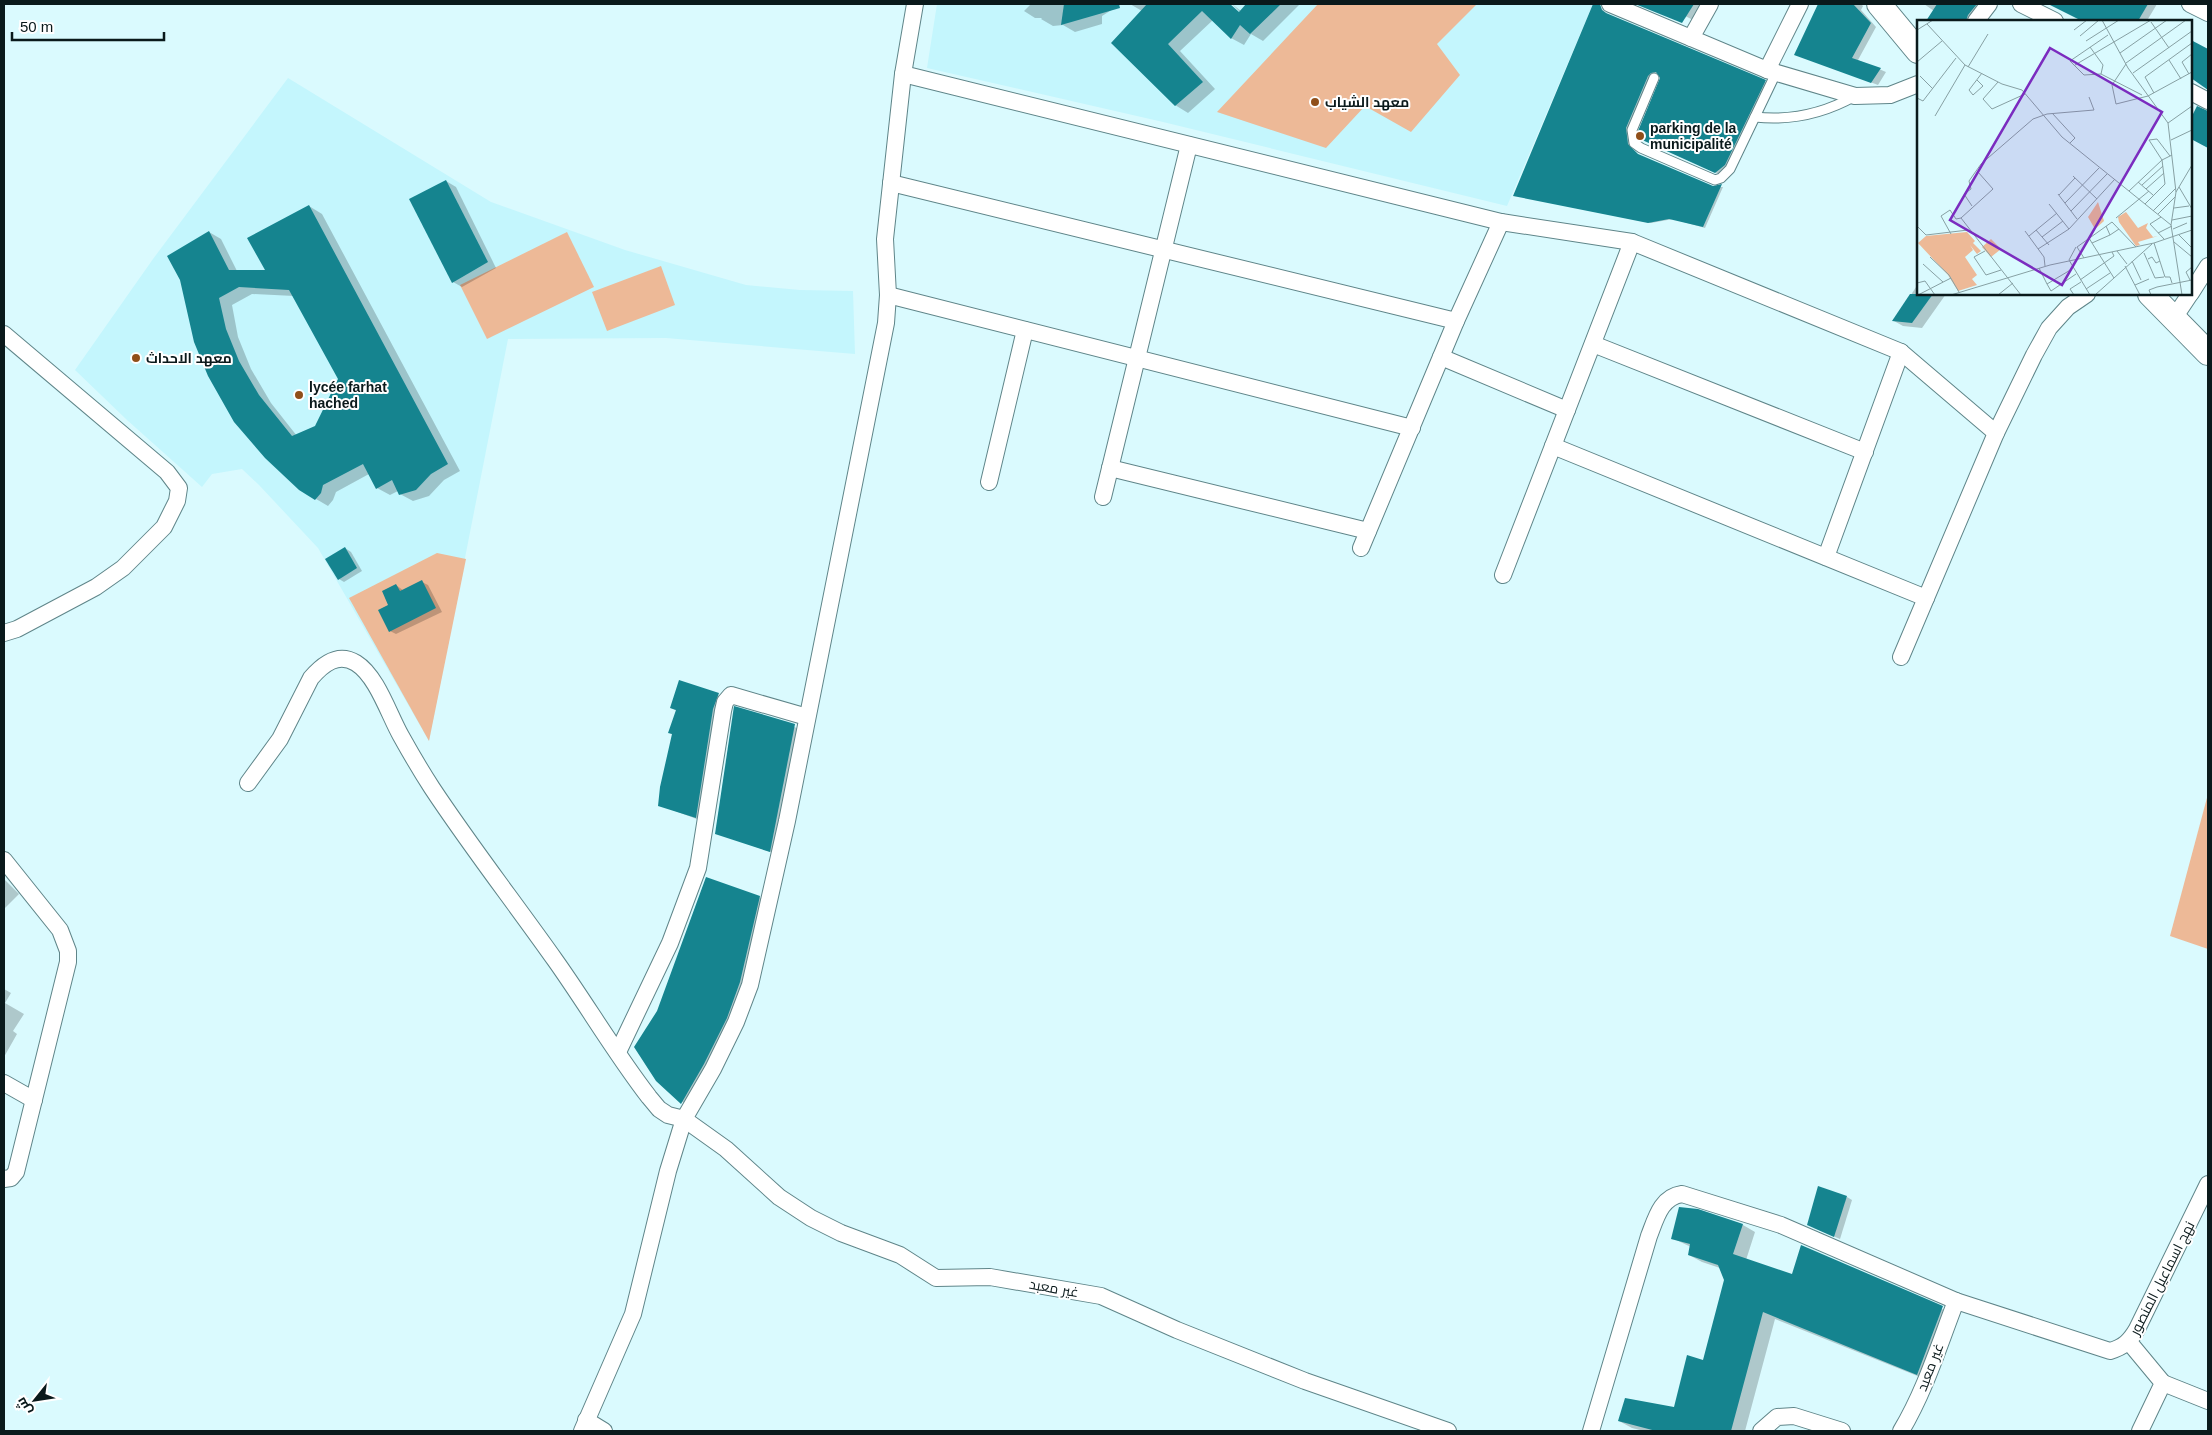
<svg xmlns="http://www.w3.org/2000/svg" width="2212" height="1435" viewBox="0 0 2212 1435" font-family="Arial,Cairo,sans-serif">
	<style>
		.built { fill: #c4f6fd }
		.green { fill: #edb997 }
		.shadow { fill: #0003; fill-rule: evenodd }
		.building { fill: #15848f; fill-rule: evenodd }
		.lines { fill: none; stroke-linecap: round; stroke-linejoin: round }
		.lane-casing { stroke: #5f8589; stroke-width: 11 }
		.street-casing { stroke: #5f8589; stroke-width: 18 }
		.secondary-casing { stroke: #5f8589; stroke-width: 26 }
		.lane { stroke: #fff; stroke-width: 9 }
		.street { stroke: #fff; stroke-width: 16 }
		.secondary { stroke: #fff; stroke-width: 24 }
		.poi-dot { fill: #904f1a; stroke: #fff; stroke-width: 2 }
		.labels { text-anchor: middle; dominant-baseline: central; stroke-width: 4; stroke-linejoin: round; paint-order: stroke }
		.poi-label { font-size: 14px; font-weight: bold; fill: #0a191b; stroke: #fff; text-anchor: start }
		.street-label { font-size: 14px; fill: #0a191b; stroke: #fff }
		.inset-road { fill: none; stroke: #87a0a3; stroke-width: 1 }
		.view { fill: #7b2cbf; fill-opacity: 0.15; stroke: #7b2cbf; stroke-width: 2.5 }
		.inset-edge { fill: none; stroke: #0a191b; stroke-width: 2.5 }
	</style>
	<rect width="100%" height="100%" fill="#dafafe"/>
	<g class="built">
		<polygon points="937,4 1593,4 1507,206 1163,122 927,68"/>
		<polygon points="288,78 491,202 625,250 746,285 800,290 853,291 855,354 666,338 508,339 429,741 318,548 259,485 242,469 212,474 202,487 127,420 75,370 153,259"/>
	</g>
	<g class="green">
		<polygon points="1318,4 1477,4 1437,44 1460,75 1411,132 1365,106 1326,148 1217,112"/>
		<polygon points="567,232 594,287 487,339 460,285"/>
		<polygon points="661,266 675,305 607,331 592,292"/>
		<polygon points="437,553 466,559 429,741 349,598"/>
		<polygon points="2208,794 2208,949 2170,936"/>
	</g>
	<g class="shadow">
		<polygon points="1025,4 1121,4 1102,16 1102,24 1075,32 1063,25 1053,26 1041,19 1042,18 1035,18 1024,11 1030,5"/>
		<polygon points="1130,4 1229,4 1242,18 1244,16 1232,4 1241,11 1248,4 1300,4 1263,41 1251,34 1244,45 1231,38 1213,20 1180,51 1215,89 1188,113 1175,105 1142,11"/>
		<polygon points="1662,4 1703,4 1693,20"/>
		<polygon points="1819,4 1861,4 1863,6 1861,10 1876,27 1858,60 1886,72 1878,85 1796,54"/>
		<polygon points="1924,4 1988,4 1975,21 1928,21 1934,11"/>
		<polygon points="2057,4 2157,4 2148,19 2152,21 2084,21 2056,6"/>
		<polygon points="1600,7 1608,15 1768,83 1727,167 1719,174 1644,140 1662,78 1658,73 1653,74 1651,77 1628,129 1630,147 1640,156 1712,187 1723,187 1705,228 1673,219 1651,223 1517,196"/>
		<polygon points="2191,42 2208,51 2208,87 2191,77"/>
		<polygon points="2197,108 2208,112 2208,148 2191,138 2191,120"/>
		<polygon points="446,181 456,187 496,268 462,287 453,282"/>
		<path d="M 309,206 L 322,214 L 460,471 L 444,480 L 429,496 L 413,501 L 400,494 L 398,491 L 390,495 L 377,488 L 369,474 L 336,492 L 333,500 L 328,506 L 299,489 L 235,421 L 209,232 L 221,239 L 237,271 L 267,271 ZM 252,294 L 294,296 L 340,379 L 316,427 L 297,436 L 271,403 L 251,369 L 238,337 L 232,305 Z"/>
		<polygon points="1918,284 1918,294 1946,294 1922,328 1903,326 1894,321"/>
		<polygon points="345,548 351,552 362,571 344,582 339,579"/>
		<polygon points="422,582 428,585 442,612 396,634 390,631 396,585 404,591"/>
		<polygon points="680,681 725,698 702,821 659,805 673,735 670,733 677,711 671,708"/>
		<polygon points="735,708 800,729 776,854 716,833"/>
		<polygon points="4,879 19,894 4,909"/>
		<polygon points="759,897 765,901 746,986 687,1106 657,1080"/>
		<polygon points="4,989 11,993 5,1003 24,1014 13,1031 17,1034 4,1057"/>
		<polygon points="1847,1197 1852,1200 1840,1239 1814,1228"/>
		<polygon points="1697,1211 1743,1225 1755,1232 1746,1260 1793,1276 1802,1246 1955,1315 1930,1381 1775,1319 1745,1431 1644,1431 1632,1428 1619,1421 1675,1408 1703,1362 1725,1280 1720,1268 1702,1262 1689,1255 1691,1247 1672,1238"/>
	</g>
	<g class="building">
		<polygon points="1064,4 1119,4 1120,8 1061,25"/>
		<polygon points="1147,4 1230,4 1239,12 1246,4 1281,4 1250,34 1240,25 1231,39 1202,11 1168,44 1203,82 1175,106 1111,43"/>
		<polygon points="1593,4 1600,4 1602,10 1606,13 1766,80 1725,165 1715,173 1640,139 1638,131 1660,78 1656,72 1651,73 1648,76 1626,128 1628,144 1638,154 1713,186 1722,184 1703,227 1669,219 1648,223 1513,196"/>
		<polygon points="1635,4 1694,4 1682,23"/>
		<polygon points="1818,4 1853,4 1871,23 1852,58 1881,68 1871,83 1794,55"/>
		<polygon points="1937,4 1977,4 1968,15 1966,21 1926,21"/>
		<polygon points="2048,4 2148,4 2138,21 2082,21"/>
		<polygon points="2191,40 2208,49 2208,90 2191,78"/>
		<polygon points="2197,106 2208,111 2208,148 2191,139 2191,118"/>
		<polygon points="446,180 488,262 452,283 409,199"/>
		<path d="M 309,205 L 448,464 L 431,474 L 416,490 L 399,495 L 392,480 L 376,489 L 363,464 L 323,485 L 321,493 L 315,500 L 299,490 L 265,458 L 234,422 L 208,376 L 194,342 L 180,280 L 167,256 L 209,231 L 229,270 L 265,270 L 247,238 ZM 239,287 L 289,290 L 338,379 L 315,426 L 292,436 L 259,395 L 239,361 L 226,329 L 219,298 Z"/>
		<polygon points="1910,294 1933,294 1912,323 1892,321"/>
		<polygon points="345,547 357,568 338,580 325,559"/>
		<polygon points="422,580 436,608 389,632 378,610 388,605 382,591 396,584 400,591"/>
		<polygon points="679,680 719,693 713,709 696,818 658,806 660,787 672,734 668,733 676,710 670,708"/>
		<polygon points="734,706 795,724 770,852 715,834"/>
		<polygon points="706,877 760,896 740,982 727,1018 704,1064 681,1104 656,1081 634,1047 657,1011"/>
		<polygon points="1818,1186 1847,1196 1834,1237 1807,1225"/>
		<polygon points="1679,1207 1698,1209 1743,1224 1733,1254 1792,1274 1801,1245 1943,1306 1917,1375 1763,1312 1731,1431 1656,1431 1618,1421 1625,1398 1674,1407 1687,1355 1703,1360 1724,1280 1718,1265 1688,1255 1690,1244 1671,1239"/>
	</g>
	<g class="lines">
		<defs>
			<g id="lane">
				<polyline points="1654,78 1632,130 1634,143 1641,148 1715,180 1721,178 1730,169 1776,73"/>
				<path d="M 1755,117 C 1791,121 1823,114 1855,96"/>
			</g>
			<g id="street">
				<polyline points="1610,4 1767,70 1800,4"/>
				<polyline points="2021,4 2055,21"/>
				<polyline points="2190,4 2208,13"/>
				<polyline points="1976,21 1989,4"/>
				<polyline points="1691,38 1710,4"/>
				<polyline points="1767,70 1855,96 1890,95 1918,84"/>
				<polyline points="903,74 1501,222 1632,242 1901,352 1996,433"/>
				<polyline points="2191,92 2208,101"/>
				<polyline points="891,183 1456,321"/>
				<polyline points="2191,293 2208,266"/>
				<polyline points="888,295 1412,428"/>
				<polyline points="2174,318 2190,294"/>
				<polyline points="4,334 167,472 179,488 177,501 164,527 123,568 96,587 17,629 4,633"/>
				<polyline points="1593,344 1865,452"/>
				<polyline points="1441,357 1567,410"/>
				<polyline points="1553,446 1926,598"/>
				<polyline points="1110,468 1368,531"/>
				<polyline points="989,482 1025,330"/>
				<polyline points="1103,497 1189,145"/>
				<polyline points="1361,548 1456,321 1501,222"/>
				<polyline points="1826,557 1901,352"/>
				<polyline points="1503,575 1632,242"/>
				<polyline points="1901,657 1996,433 2034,355 2049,328 2068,307 2087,294"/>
				<path d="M 248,783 L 280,739 L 311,678 C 323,664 338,652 356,663 C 377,676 389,715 401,736 C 411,754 421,771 432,788 C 471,847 514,902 555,960 C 587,1005 615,1053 649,1097 L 659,1109 L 668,1115 L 684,1119 L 726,1149 L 779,1197 L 811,1218 L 841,1233 L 900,1255 L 936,1278 L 990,1277 L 1101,1296 L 1177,1330 L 1305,1381 L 1448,1431"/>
				<polyline points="4,860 60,930 68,951 68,962 16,1172 11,1178 4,1179"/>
				<polyline points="618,1052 670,943 698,868 723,711 725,702 731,695 807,717"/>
				<polyline points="4,1083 34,1100"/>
				<polyline points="2129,1342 2163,1383 2140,1431"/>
				<polyline points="2163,1383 2208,1401"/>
				<polyline points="586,1420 604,1431"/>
				<polyline points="582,1431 633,1314 668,1171 684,1119 713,1069 736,1022 750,985 787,821 886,323 888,295 885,239 903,74 915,4"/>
				<path d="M 1591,1431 L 1649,1236 C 1656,1218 1661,1197 1682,1194 L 1781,1225 L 1956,1301 L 2110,1351 C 2124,1347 2130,1341 2137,1329 L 2208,1184"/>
				<polyline points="1761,1431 1777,1417 1794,1416 1842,1431"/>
				<path d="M 1901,1431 C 1925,1391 1939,1345 1956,1301"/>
			</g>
			<g id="secondary">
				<polyline points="1879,4 1918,51"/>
				<polyline points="2150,294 2208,353"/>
			</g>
		</defs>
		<use href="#lane" class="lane-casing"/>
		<use href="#street" class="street-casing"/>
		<use href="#secondary" class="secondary-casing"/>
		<use href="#lane" class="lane"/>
		<use href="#street" class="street"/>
		<use href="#secondary" class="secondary"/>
	</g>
	<g class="poi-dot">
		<circle cx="1315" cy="102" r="5"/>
		<circle cx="1640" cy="136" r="5"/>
		<circle cx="136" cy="358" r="5"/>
		<circle cx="299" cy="395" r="5"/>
	</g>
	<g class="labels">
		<g class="poi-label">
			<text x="1325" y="102">معهد الشياب</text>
			<text x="1650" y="128">parking de la<tspan x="1650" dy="16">municipalité</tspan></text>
			<text x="146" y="358">معهد الاحداث</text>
			<text x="309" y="387">lycée farhat<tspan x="309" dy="16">hached</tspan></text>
		</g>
		<g class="street-label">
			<text transform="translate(2162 1278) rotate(-63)">نهج اسماعيل المنصور</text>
			<text transform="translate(1054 1288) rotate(10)">غير معبد</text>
			<text transform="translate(1930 1367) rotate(-69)">غير معبد</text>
		</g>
	</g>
	<g transform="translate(1917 20)">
		<rect width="275" height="275" fill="#dafafe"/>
		<path d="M 181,182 L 187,201 L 178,209 L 171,197 ZM 209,192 L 221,208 L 231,203 L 229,208 L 236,217 L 241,216 L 221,222 L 223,225 L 219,226 L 202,202 L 201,197 ZM 50,212 L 58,221 L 56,223 L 64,231 L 60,234 L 53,225 L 56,230 L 48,237 L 60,255 L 55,259 L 60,265 L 41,271 L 31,255 L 1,223 L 9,216 ZM 74,219 L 84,229 L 74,237 L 65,227 Z" fill="#edb997"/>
		<path class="inset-road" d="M 185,0 L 211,48 L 251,103 L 259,172M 234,2 L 252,28M 10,4 L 48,45 L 85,64 L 105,70 L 145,117 L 254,205M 0,10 L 16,0M 157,10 L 170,0M 191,15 L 153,41 L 167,55 L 184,54 L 225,75M 163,16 L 182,0M 169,21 L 202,0M 173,27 L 186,45 L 184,54M 203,33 L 250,0M 252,40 L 264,59M 0,42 L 25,21M 209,43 L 269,0M 209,44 L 195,65 L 199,84 L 231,76 L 275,52M 158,45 L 234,0M 51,47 L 71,14M 216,53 L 275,11M 272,54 L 265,42 L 275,34M 3,56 L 16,69M 60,60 L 66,66 L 56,75 L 52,70 L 65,53M 81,62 L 66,79 L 75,89 L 108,74M 237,73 L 228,57 L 275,23M 0,78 L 6,81 L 39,38M 135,93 L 158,118 L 153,123M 18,96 L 48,45M 251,103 L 275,86M 254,120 L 275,110M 61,152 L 76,169 L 44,198 L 104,275M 156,156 L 180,179M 221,162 L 236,175M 225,165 L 246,146M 262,167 L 275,189M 229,169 L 247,153M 212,171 L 245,140 L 255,135M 141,174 L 160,199M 142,175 L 158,158M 148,183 L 182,148M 132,184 L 152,209M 228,184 L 248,164 L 245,140 L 232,120 L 240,119 L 253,136M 55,186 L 47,174 L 54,169 L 52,161 L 64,144 L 116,99 L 130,94 L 177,90 L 172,77M 257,188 L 272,186M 154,191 L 190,154M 236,191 L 259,168M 241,194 L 258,177M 244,197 L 233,204 L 247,219M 199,198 L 232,171M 255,200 L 275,196M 0,206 L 9,215 L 51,210M 189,206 L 193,215 L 202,209M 256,209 L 270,203M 119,210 L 132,225M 108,211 L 127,237 L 128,246M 241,213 L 255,206M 34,214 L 24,196 L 33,190 L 39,199 L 44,198M 262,215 L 275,228M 112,216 L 140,193M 125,217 L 146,201M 172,218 L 175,223 L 193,215M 257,222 L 275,237M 175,223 L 197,258M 237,223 L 248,257 L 253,257 L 255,263M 159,227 L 152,240 L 173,275M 121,229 L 152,209 L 198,159M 68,231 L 57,237 L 69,255 L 84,250M 200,231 L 210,244M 227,233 L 238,258 L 247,257M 13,237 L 32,255 L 42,272M 167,238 L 160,227 L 195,202 L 219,227M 231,239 L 235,237 L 239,243 L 243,241M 215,241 L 224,260M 6,244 L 26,262M 208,246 L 223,275M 122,248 L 130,264M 155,249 L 130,264 L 134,271 L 159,254M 163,260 L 197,236 L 195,232M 273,260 L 269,252 L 275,247M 0,263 L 8,261 L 18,275M 218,265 L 232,259M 169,269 L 193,253M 1,275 L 34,258M 34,275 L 133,245 L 237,223 L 275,210M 81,275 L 96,263M 157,275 L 153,269 L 164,262M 178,275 L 235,224M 234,275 L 232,270 L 240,267 L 275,260M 265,275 L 254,205 L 259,172 L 275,145"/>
		<path class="view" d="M 133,28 L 245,92 L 145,265 L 33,200 Z"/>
		<rect width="275" height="275" class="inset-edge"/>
	</g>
	<rect width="2212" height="1435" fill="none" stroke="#0a191b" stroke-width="10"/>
	<g transform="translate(35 1400) rotate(240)" stroke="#ffffff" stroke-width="4" paint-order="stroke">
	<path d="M0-4L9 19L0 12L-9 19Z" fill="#0a191b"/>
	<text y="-8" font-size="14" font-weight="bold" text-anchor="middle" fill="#0a191b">ش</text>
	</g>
	<path d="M12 32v8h152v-8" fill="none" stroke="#0a191b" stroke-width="2.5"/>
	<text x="20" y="32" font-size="15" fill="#0a191b" stroke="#ffffff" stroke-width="4" paint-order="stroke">50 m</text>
</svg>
